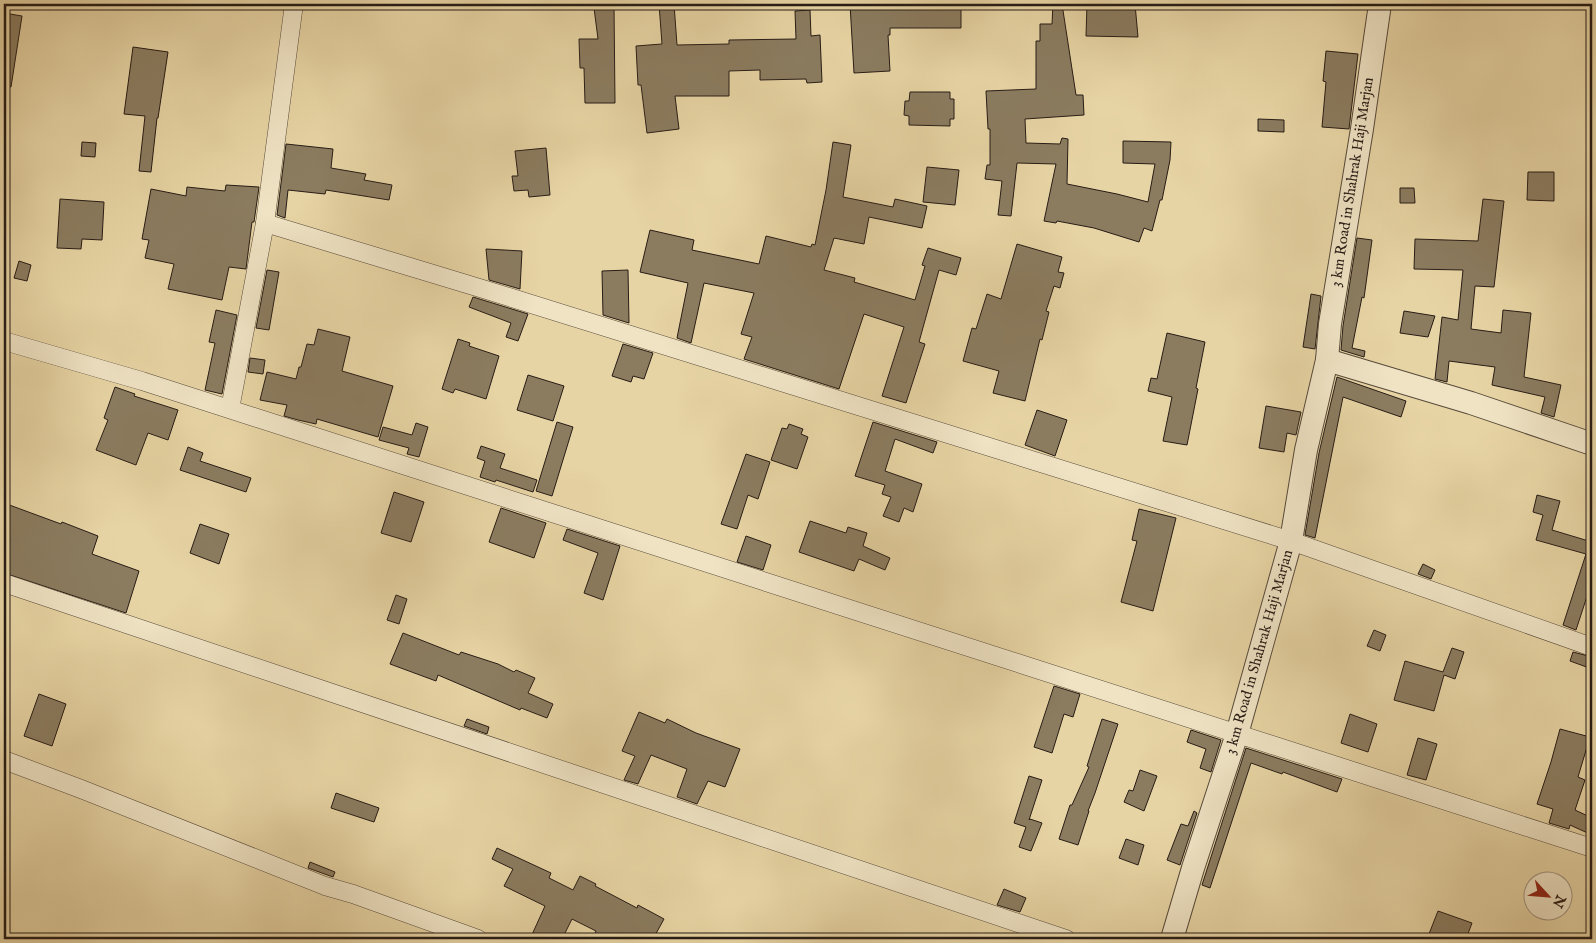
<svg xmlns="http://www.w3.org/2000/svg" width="1596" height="943" font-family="'IM FELL English',serif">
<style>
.building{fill:#8b7c60;stroke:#271c16}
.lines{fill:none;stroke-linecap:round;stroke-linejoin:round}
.minor-casing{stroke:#574a3a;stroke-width:19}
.tertiary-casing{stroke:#574a3a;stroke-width:24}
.minor{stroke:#efe3c4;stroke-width:18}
.tertiary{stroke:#efe3c4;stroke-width:22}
.labels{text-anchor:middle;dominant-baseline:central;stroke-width:4;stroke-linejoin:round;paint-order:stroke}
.street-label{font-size:15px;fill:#271c16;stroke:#efe3c4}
</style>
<rect width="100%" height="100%" fill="#e7d4a4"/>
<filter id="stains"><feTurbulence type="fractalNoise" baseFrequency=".004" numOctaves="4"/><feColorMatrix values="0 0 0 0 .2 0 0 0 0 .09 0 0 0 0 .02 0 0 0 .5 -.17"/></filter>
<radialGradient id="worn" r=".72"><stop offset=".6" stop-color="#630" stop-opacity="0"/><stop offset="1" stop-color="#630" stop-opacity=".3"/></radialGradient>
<g class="building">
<path d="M 659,4 L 674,4 L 677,45 L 729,44 L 729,40 L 796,39 L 795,11 L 810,10 L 811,36 L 820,35 L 822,82 L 807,83 L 806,79 L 760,80 L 760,70 L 729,71 L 729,96 L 675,96 L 679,129 L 647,133 L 641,85 L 638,85 L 636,46 L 662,44 Z"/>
<path d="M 850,4 L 961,4 L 961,28 L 890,28 L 890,35 L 888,35 L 890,71 L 854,73 Z"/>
<path d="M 1053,4 L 1062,4 L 1076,95 L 1083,95 L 1084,115 L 1025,119 L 1026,143 L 1060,144 L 1062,138 L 1068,139 L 1067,184 L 1117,194 L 1148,202 L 1155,164 L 1123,163 L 1123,141 L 1171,142 L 1170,160 L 1162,200 L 1160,200 L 1152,231 L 1144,228 L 1139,242 L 1094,228 L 1057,221 L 1056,223 L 1044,221 L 1056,164 L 1017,163 L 1011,216 L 998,215 L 1002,181 L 985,179 L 987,165 L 990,165 L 990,129 L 988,129 L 986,91 L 1036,89 L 1036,41 L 1040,41 L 1040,24 L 1052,24 Z"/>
<path d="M 1087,4 L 1135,4 L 1138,37 L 1086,36 Z"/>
<path d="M 614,6 L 615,103 L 585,103 L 584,68 L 580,68 L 579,39 L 598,39 L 594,8 Z"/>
<path d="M 4,13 L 22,16 L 11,87 L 4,86 Z"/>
<path d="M 133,47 L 168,52 L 158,118 L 157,118 L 151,172 L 139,171 L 145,116 L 124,114 Z"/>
<path d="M 1326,51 L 1358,54 L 1349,129 L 1322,127 L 1326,82 L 1323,81 Z"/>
<path d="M 910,92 L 950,92 L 950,99 L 954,99 L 954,119 L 950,119 L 950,126 L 909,125 L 909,116 L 904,115 L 905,101 L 909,101 Z"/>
<path d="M 1258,119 L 1284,120 L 1284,132 L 1258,131 Z"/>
<path d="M 82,142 L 96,143 L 95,157 L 81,156 Z"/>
<path d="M 833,142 L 851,145 L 843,197 L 893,207 L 895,199 L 927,206 L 922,228 L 869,217 L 864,244 L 834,238 L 824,270 L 855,278 L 854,282 L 915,300 L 925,266 L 922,265 L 928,248 L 961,258 L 956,275 L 939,270 L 919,342 L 925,344 L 906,403 L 882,396 L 904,327 L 864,314 L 839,389 L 744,359 L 752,337 L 741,334 L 754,293 L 704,283 L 691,343 L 677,338 L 688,283 L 640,272 L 650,230 L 694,240 L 692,250 L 759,264 L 766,236 L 811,247 L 812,244 L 815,245 L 826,190 Z"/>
<path d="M 286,144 L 333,149 L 331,168 L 366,174 L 364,180 L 392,185 L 389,200 L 326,190 L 325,194 L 288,190 L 285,218 L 277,215 Z"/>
<path d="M 546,148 L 550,195 L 529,197 L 528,190 L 514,191 L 512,176 L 518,176 L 515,151 Z"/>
<path d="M 927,167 L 959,170 L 955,205 L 923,202 Z"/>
<path d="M 1528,172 L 1554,172 L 1554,201 L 1527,200 Z"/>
<path d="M 226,185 L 259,187 L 254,222 L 252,222 L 246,269 L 229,267 L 222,300 L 168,289 L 174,264 L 145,258 L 149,240 L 142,239 L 151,189 L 186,196 L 187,187 L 225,191 Z"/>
<path d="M 1400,188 L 1414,188 L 1415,203 L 1400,203 Z"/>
<path d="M 60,199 L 104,202 L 102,240 L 82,239 L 81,249 L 57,248 Z"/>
<path d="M 1483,199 L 1504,201 L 1494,287 L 1475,286 L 1471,329 L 1501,333 L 1503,310 L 1531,313 L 1524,377 L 1561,385 L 1554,417 L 1541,413 L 1545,397 L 1492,385 L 1495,367 L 1449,361 L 1447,382 L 1435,379 L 1442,317 L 1458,320 L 1463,270 L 1414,269 L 1415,239 L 1478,241 Z"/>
<path d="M 1357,238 L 1372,240 L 1364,298 L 1362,297 L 1352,348 L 1365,351 L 1364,357 L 1341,350 L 1343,326 Z"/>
<path d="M 1017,244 L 1062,257 L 1058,272 L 1064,273 L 1060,288 L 1054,286 L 1046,311 L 1049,312 L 1042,340 L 1040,339 L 1025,401 L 993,393 L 999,371 L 963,361 L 972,328 L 976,329 L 987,294 L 1001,299 Z"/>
<path d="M 486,249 L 522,251 L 520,289 L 489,280 Z"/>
<path d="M 19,261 L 31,265 L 27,281 L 14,278 Z"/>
<path d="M 267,270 L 279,272 L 269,330 L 256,328 Z"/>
<path d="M 628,270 L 629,323 L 603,315 L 602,271 Z"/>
<path d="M 1311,294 L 1321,296 L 1315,349 L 1303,347 Z"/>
<path d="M 473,297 L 528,314 L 518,341 L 506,337 L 511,323 L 469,307 Z"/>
<path d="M 216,310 L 237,315 L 222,394 L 205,390 L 215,343 L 209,342 Z"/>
<path d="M 1404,311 L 1435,316 L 1428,337 L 1400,333 Z"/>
<path d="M 318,329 L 350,337 L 342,371 L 393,386 L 378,437 L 317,419 L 316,424 L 298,420 L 284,416 L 287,405 L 260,400 L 267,372 L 296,379 L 299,367 L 301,367 L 307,344 L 314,345 Z"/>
<path d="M 1167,333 L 1205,342 L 1196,388 L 1198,389 L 1187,445 L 1163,441 L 1172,397 L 1148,391 L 1151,378 L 1157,379 Z"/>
<path d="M 458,339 L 470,343 L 469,346 L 499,356 L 486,399 L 455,389 L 453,393 L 442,389 Z"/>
<path d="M 623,344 L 653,353 L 644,379 L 633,376 L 631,382 L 612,376 Z"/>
<path d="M 250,358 L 265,360 L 263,374 L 248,372 Z"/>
<path d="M 528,375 L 564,386 L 553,421 L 517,410 Z"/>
<path d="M 1337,377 L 1406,401 L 1401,417 L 1343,397 L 1315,538 L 1305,535 L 1319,453 Z"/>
<path d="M 115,387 L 135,394 L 134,396 L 178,410 L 168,440 L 148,433 L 136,465 L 96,450 L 108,420 L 104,418 Z"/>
<path d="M 1266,406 L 1301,412 L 1296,435 L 1287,433 L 1284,452 L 1259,448 Z"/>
<path d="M 1037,410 L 1067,420 L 1055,456 L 1025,445 Z"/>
<path d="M 557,422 L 573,427 L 552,496 L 536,491 Z"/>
<path d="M 873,422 L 937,442 L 933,453 L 895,439 L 885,471 L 922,484 L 913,512 L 904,508 L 899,522 L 883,516 L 891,497 L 882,494 L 885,485 L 855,476 Z"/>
<path d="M 416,423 L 428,427 L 419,457 L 407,454 L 409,448 L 379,440 L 383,427 L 412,435 Z"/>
<path d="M 789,424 L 803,429 L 801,434 L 808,437 L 797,469 L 771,460 L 782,428 L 787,429 Z"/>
<path d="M 481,446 L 505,454 L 500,468 L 537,480 L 533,492 L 496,480 L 495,482 L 480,477 L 485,461 L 477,458 Z"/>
<path d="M 188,447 L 203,453 L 200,461 L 251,478 L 246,492 L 180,470 Z"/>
<path d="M 746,454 L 770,462 L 758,499 L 748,495 L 737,529 L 721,524 Z"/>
<path d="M 394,492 L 424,502 L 411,542 L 381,533 Z"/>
<path d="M 1537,495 L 1560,501 L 1552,530 L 1592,542 L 1592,581 L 1576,630 L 1563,625 L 1586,554 L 1536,540 L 1543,515 L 1533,512 Z"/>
<path d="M 4,503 L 61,524 L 62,522 L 98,536 L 92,554 L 139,571 L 126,613 L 4,573 L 4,557 L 10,539 L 4,537 Z"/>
<path d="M 501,508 L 546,523 L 534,558 L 489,542 Z"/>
<path d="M 1139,509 L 1176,518 L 1153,611 L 1121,602 L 1137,541 L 1132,540 Z"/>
<path d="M 810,521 L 846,533 L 848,527 L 867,533 L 863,546 L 890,558 L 885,570 L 859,559 L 854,571 L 799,552 Z"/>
<path d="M 200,524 L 229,534 L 219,564 L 190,553 Z"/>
<path d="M 567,529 L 620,546 L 603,600 L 584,593 L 598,553 L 563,540 Z"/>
<path d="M 746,536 L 771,545 L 763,570 L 737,562 Z"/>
<path d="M 1423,564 L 1435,570 L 1431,579 L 1418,574 Z"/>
<path d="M 396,595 L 407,599 L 399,624 L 387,620 Z"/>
<path d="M 1374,630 L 1386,635 L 1380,651 L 1367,646 Z"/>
<path d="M 403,633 L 459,655 L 461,652 L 498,664 L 514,672 L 516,670 L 535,678 L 528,693 L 553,704 L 547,718 L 521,708 L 520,710 L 438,675 L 436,681 L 390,664 Z"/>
<path d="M 1452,648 L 1464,652 L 1455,679 L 1444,675 L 1434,711 L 1394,700 L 1405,661 L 1443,672 Z"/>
<path d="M 1573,652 L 1592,657 L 1592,669 L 1570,661 Z"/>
<path d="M 1054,686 L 1080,694 L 1073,717 L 1064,714 L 1052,753 L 1034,747 Z"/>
<path d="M 39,694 L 66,704 L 52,746 L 24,736 Z"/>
<path d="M 639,712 L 665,723 L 667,719 L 696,733 L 740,749 L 725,787 L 708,781 L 697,804 L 677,797 L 687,769 L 651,755 L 638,784 L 624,780 L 635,756 L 622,751 Z"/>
<path d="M 1350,714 L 1377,724 L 1368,752 L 1341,743 Z"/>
<path d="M 467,719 L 489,727 L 487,734 L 464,726 Z"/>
<path d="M 1102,719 L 1118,724 L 1095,793 L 1088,811 L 1089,811 L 1078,845 L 1059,839 L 1070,805 L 1072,805 L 1089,767 L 1087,766 Z"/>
<path d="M 1560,729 L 1590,737 L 1578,777 L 1585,780 L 1575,810 L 1592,818 L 1592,835 L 1570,825 L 1569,829 L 1549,823 L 1553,809 L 1537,804 L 1551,762 Z"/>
<path d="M 1191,730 L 1221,740 L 1211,772 L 1200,768 L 1206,749 L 1187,742 Z"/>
<path d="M 1418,738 L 1437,744 L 1426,780 L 1407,775 Z"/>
<path d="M 1246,748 L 1342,779 L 1337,792 L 1283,772 L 1282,774 L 1251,763 L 1210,888 L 1202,885 Z"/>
<path d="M 1140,770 L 1157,776 L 1144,811 L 1124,802 L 1129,790 L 1133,791 Z"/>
<path d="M 1029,776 L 1042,780 L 1029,820 L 1030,819 L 1042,823 L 1031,851 L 1019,847 L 1026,827 L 1014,823 Z"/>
<path d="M 336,793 L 379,808 L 374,822 L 331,808 Z"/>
<path d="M 1194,811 L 1197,813 L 1180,865 L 1167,860 L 1181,824 L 1188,826 Z"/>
<path d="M 1126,839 L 1144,845 L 1138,865 L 1119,858 Z"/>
<path d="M 497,848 L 551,873 L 549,878 L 573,890 L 580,876 L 596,884 L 595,886 L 637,908 L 638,905 L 664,919 L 653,939 L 592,939 L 596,931 L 572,919 L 562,939 L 530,939 L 545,906 L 504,886 L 513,869 L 492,859 Z"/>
<path d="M 310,862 L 335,872 L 333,877 L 308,868 Z"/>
<path d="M 1004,889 L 1026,898 L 1020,912 L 997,905 Z"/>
<path d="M 1438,911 L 1472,923 L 1466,939 L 1427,939 Z"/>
</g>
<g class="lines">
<g class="minor-casing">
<g id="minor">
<path d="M 265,223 L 483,289 L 1291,541 L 1592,647"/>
<path d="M 4,341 L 142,381 L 1592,848"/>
<path d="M 230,409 L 265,223 L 294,4"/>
<path d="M 4,583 L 1066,939"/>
<path d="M 4,760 L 81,789 L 325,886 L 353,894 L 478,939"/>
</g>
</g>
<g class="tertiary-casing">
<g id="tertiary">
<path d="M 1327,360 L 1471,403 L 1592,444"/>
<path d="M 1172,939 L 1193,868 L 1237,734 L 1291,541 L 1306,450 L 1327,360 L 1330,324 L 1362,129 L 1380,4"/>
</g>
</g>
<use href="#minor" class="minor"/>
<use href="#tertiary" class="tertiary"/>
</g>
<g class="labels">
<g class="street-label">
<text transform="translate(1352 182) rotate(-81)">3 km Road in Shahrak Haji Marjan</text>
<text transform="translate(1259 652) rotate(-74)">3 km Road in Shahrak Haji Marjan</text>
</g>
</g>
<rect width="1596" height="943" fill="none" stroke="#e7d4a4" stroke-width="20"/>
<rect x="5" y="5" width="1586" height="933" fill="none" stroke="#271c16" stroke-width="2.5"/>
<rect x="10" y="10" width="1576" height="923" fill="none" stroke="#271c16"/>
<g transform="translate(1548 896) rotate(116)"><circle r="24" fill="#efe3c4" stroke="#9f937e"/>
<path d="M0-4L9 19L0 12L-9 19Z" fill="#8f2418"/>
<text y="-8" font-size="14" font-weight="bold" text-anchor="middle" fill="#271c16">N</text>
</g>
<rect width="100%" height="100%" filter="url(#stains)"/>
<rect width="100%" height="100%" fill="url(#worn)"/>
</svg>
